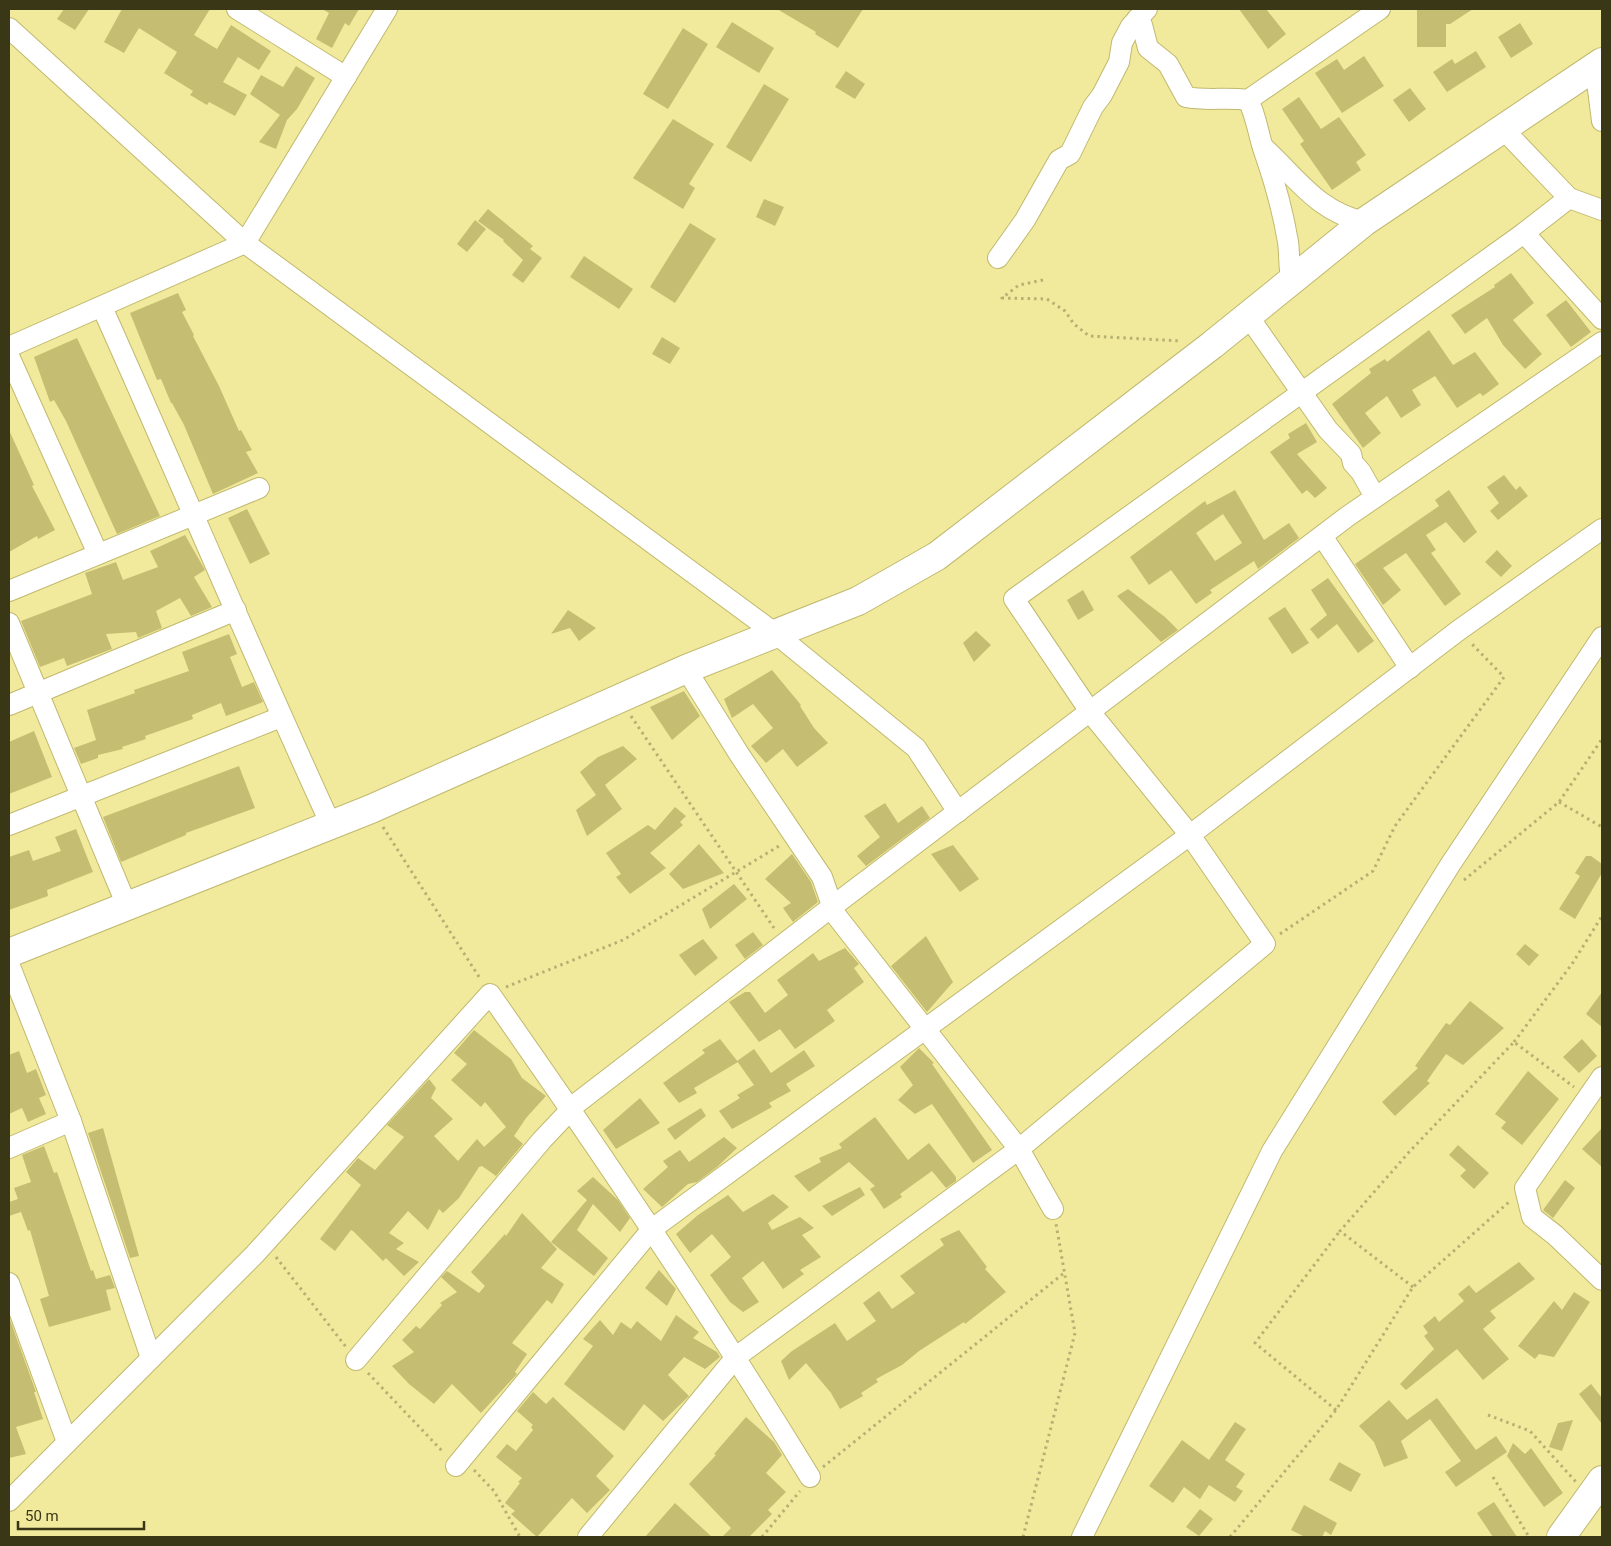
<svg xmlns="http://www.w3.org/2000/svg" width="1611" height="1546" font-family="Roboto,sans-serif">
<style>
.building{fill:#c5be72;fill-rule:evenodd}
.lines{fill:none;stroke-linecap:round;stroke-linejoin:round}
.street-casing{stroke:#c0b96e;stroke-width:22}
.secondary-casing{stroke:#c0b96e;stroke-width:30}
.path{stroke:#b6b172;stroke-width:3;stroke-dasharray:2.5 4;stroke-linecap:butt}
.street{stroke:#fff;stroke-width:20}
.secondary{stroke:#fff;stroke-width:28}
</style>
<rect width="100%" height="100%" fill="#f1ea9d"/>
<g class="building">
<path d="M 64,9 L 89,9 L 75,30 L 57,19 Z"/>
<path d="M 122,9 L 210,9 L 194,35 L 217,49 L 231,25 L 271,51 L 259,70 L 238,57 L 223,82 L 247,95 L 235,116 L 209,102 L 207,105 L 190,95 L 193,91 L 164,73 L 177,52 L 139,28 L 124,53 L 104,42 Z"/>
<path d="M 322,9 L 359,9 L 349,26 L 345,23 L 332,48 L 316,39 L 329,13 Z"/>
<path d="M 777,9 L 863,9 L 838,48 L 815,34 L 816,32 Z"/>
<path d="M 1239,9 L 1266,9 L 1286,34 L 1268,49 Z"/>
<path d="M 1417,9 L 1473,9 L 1450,24 L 1446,24 L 1446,47 L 1417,47 Z"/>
<path d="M 732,22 L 774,48 L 759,73 L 716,47 Z"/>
<path d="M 1520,23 L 1533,44 L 1511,58 L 1498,37 Z"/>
<path d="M 683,28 L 708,44 L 668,109 L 643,94 Z"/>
<path d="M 1476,51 L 1486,67 L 1447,92 L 1433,72 L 1452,59 L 1455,64 Z"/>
<path d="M 1364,56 L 1384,86 L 1342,113 L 1315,73 L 1337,59 L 1344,70 Z"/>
<path d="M 296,66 L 315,78 L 297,109 L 287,120 L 276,149 L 259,142 L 280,115 L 250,94 L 261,75 L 283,87 Z"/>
<path d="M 846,71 L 865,84 L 855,99 L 835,87 Z"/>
<path d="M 764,84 L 789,99 L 751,162 L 726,147 Z"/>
<path d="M 1410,88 L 1426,109 L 1409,122 L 1393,100 Z"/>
<path d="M 1299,97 L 1321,129 L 1339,117 L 1366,155 L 1356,162 L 1361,170 L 1332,190 L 1300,144 L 1304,141 L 1282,109 Z"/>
<path d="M 673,119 L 714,144 L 689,184 L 695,188 L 683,209 L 633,178 Z"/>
<path d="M 764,199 L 784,207 L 775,226 L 756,217 Z"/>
<path d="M 488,209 L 533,246 L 530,249 L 542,258 L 523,283 L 512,275 L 523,260 L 503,241 L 504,240 L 478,221 Z"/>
<path d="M 475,220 L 486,229 L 467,252 L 457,244 Z"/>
<path d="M 690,223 L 716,239 L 675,303 L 650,287 Z"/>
<path d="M 584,256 L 633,289 L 619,309 L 570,277 Z"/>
<path d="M 1511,273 L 1534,303 L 1513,320 L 1542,354 L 1525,369 L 1503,345 L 1487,318 L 1465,334 L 1451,315 L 1495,287 L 1494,285 Z"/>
<path d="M 178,293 L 186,310 L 182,312 L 194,335 L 193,336 L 219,386 L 239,431 L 241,430 L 252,450 L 246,452 L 258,473 L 213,494 L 184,425 L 172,403 L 171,403 L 161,379 L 157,380 L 130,313 Z"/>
<path d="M 1566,300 L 1591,332 L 1571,347 L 1546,315 Z"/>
<path d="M 1429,330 L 1453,365 L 1475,352 L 1499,384 L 1483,396 L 1480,393 L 1457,408 L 1435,376 L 1412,390 L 1421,405 L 1401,418 L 1387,396 L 1365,413 L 1381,433 L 1363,448 L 1332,404 L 1371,373 L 1369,369 L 1385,359 L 1387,362 Z"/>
<path d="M 662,337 L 680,348 L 670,364 L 652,354 Z"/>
<path d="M 77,338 L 160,516 L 117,534 L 66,421 L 54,400 L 50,402 L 34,357 Z"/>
<path d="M 1306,423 L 1317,442 L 1297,454 L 1327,488 L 1315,498 L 1307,490 L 1302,494 L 1270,452 L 1290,438 L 1288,434 Z"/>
<path d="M 9,430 L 34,485 L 32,486 L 55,530 L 38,539 L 37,536 L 9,552 Z"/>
<path d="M 1504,475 L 1516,490 L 1520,486 L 1528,496 L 1498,520 L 1490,511 L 1499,503 L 1487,487 Z"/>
<path d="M 1235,490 L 1264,540 L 1289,523 L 1299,538 L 1258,569 L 1254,561 L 1210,590 L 1212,593 L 1196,604 L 1171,570 L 1149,585 L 1130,557 L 1205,501 L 1207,505 ZM 1223,514 L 1242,543 L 1215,561 L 1196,533 Z"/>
<path d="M 1449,490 L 1477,532 L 1464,543 L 1446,522 L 1426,535 L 1436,550 L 1431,553 L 1461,594 L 1445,606 L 1406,553 L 1383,568 L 1401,590 L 1383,605 L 1355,564 L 1439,506 L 1435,500 Z"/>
<path d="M 247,509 L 270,554 L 250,564 L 228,518 Z"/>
<path d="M 185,535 L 205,570 L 194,577 L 212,607 L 191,616 L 180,598 L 156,611 L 162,628 L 138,638 L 136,632 L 106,634 L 112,649 L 67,666 L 64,658 L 40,667 L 21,621 L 92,594 L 85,573 L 116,562 L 123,580 L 158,567 L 150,551 Z"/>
<path d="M 1497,550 L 1512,566 L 1501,577 L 1485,562 Z"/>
<path d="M 1328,578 L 1374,641 L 1358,653 L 1337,624 L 1318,639 L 1310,629 L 1327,615 L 1311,590 Z"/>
<path d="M 1128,589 L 1165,617 L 1178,630 L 1161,642 L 1117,596 Z"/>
<path d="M 1083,590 L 1094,610 L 1078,620 L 1067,600 Z"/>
<path d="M 1285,607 L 1309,643 L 1292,654 L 1268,618 Z"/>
<path d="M 568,610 L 596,628 L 579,641 L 570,628 L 551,634 Z"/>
<path d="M 976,631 L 991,645 L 974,662 L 963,643 Z"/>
<path d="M 229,634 L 237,654 L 230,657 L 242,687 L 254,682 L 263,702 L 226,716 L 221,703 L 192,715 L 193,719 L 145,736 L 146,739 L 122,747 L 123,749 L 98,755 L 98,758 L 81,764 L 74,748 L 96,740 L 87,710 L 135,693 L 134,690 L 189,671 L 182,652 Z"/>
<path d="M 772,670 L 801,705 L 800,706 L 814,728 L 828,743 L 797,767 L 783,749 L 766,763 L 751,746 L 773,728 L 753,704 L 732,718 L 724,699 Z"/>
<path d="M 684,691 L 700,716 L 672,740 L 650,707 Z"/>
<path d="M 34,731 L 52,777 L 9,794 L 9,742 Z"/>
<path d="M 623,746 L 637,759 L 605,785 L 622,809 L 587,836 L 576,810 L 596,795 L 580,772 L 598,757 Z"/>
<path d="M 239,766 L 255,808 L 186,833 L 186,835 L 121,862 L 103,817 Z"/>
<path d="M 885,803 L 898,823 L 922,806 L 930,818 L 866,866 L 857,856 L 880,837 L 864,816 Z"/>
<path d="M 675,807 L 686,816 L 680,822 L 683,825 L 650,853 L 666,868 L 630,894 L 616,877 L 621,874 L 606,853 L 648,825 L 655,830 Z"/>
<path d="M 76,829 L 93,872 L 47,890 L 48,896 L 9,910 L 9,857 L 29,850 L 33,861 L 61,851 L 55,837 Z"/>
<path d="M 699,844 L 724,873 L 683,889 L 669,874 Z"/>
<path d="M 953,845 L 979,879 L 960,892 L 931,854 Z"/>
<path d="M 792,854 L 811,882 L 818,902 L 793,922 L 783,908 L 791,903 L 765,879 Z"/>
<path d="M 1586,856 L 1591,856 L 1602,864 L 1602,873 L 1575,919 L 1559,909 L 1580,876 L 1575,873 Z"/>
<path d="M 734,884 L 747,899 L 710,929 L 702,909 Z"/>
<path d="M 753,932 L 763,945 L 745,959 L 735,945 Z"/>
<path d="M 926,936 L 953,982 L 927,1012 L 891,966 Z"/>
<path d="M 703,939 L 718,958 L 695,976 L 679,955 Z"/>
<path d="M 1525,944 L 1539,955 L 1529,966 L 1516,954 Z"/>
<path d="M 845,948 L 859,964 L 854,968 L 864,982 L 827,1010 L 835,1021 L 795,1049 L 780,1029 L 759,1042 L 729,1002 L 745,992 L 750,992 L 765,1013 L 788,995 L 777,980 L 813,953 L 819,961 Z"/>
<path d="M 1602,992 L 1602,1027 L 1586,1014 Z"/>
<path d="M 1470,1001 L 1504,1028 L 1463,1065 L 1446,1054 L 1427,1081 L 1430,1083 L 1395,1116 L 1382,1102 L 1418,1068 L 1415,1066 L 1446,1023 L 1450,1025 Z"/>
<path d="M 474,1030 L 511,1059 L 522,1078 L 546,1096 L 526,1118 L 514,1136 L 523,1144 L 496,1176 L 482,1166 L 479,1167 L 459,1198 L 443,1213 L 439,1209 L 428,1230 L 408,1211 L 389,1233 L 404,1243 L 396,1249 L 419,1262 L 404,1276 L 386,1258 L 383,1261 L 353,1231 L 351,1230 L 335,1251 L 320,1239 L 361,1185 L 346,1172 L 358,1158 L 375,1170 L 404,1137 L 387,1125 L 429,1079 L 436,1088 L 431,1098 L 453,1119 L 434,1136 L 458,1161 L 477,1139 L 484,1147 L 506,1127 L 485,1102 L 481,1107 L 451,1080 L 467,1064 L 454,1053 Z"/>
<path d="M 720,1039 L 738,1062 L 694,1088 L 697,1093 L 679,1103 L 663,1083 L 705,1053 L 702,1050 Z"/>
<path d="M 1582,1039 L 1597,1056 L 1579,1073 L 1563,1057 Z"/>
<path d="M 919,1048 L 934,1063 L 932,1064 L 992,1150 L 973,1163 L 932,1104 L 915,1114 L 898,1100 L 913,1085 L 900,1067 Z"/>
<path d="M 754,1049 L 771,1073 L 804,1050 L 815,1066 L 786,1084 L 791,1091 L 769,1103 L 772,1107 L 732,1129 L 719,1111 L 740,1098 L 737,1095 L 754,1085 L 737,1061 Z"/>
<path d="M 19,1051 L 27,1073 L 36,1069 L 46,1095 L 39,1098 L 46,1114 L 28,1122 L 22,1108 L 9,1114 L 9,1055 Z"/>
<path d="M 1528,1071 L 1559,1099 L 1522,1145 L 1501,1128 L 1506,1122 L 1495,1114 Z"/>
<path d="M 640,1098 L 660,1123 L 616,1149 L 603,1130 Z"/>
<path d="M 701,1108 L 706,1116 L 675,1140 L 667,1129 Z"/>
<path d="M 875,1117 L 908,1160 L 929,1143 L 956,1177 L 956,1181 L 946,1188 L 932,1171 L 900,1194 L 902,1197 L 884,1209 L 870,1189 L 875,1186 L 849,1162 L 809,1192 L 794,1176 L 821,1162 L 819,1158 L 842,1148 L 839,1144 Z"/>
<path d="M 103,1128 L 139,1256 L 130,1258 L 88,1133 Z"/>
<path d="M 1602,1128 L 1602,1167 L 1582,1149 Z"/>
<path d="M 724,1137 L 737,1148 L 717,1167 L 697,1182 L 688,1184 L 662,1207 L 643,1189 L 668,1167 L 663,1161 L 680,1150 L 689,1162 Z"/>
<path d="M 1458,1145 L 1489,1173 L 1474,1189 L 1460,1176 L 1466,1170 L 1449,1155 Z"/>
<path d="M 44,1146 L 54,1173 L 57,1172 L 91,1271 L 93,1270 L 96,1279 L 110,1275 L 115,1288 L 106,1290 L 111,1310 L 49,1327 L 40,1299 L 49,1296 L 30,1230 L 28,1231 L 21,1212 L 9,1216 L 9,1202 L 18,1199 L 14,1188 L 31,1182 L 22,1155 Z"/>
<path d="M 593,1177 L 618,1200 L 630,1218 L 620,1232 L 593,1204 L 577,1230 L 608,1258 L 594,1276 L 551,1242 L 587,1200 L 577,1191 Z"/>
<path d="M 1565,1180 L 1575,1188 L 1553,1218 L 1543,1210 Z"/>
<path d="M 860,1187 L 865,1195 L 832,1216 L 822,1206 Z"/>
<path d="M 773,1194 L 789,1207 L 768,1223 L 772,1230 L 800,1217 L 814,1228 L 802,1235 L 821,1257 L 800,1270 L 804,1274 L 783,1289 L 763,1261 L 742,1278 L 759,1302 L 743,1312 L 730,1302 L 710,1275 L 731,1257 L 712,1234 L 690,1253 L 676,1234 L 698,1215 L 728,1195 L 743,1212 Z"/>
<path d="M 522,1213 L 557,1249 L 541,1268 L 564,1284 L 552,1304 L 547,1300 L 512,1343 L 527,1354 L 515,1372 L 517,1374 L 481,1413 L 452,1384 L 434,1404 L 409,1384 L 392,1366 L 414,1352 L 402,1340 L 416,1326 L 420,1329 L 442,1305 L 440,1303 L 457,1292 L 441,1277 L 447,1271 L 479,1293 L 485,1286 L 471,1272 L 505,1234 L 506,1236 Z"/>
<path d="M 959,1230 L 987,1267 L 985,1269 L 1006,1292 L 965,1324 L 964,1322 L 919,1351 L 902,1365 L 876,1379 L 878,1382 L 861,1393 L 863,1396 L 840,1409 L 831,1393 L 806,1363 L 789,1380 L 781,1361 L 792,1351 L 835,1323 L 847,1341 L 876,1321 L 863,1303 L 879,1291 L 892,1309 L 915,1293 L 900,1276 L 944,1245 L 940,1239 Z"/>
<path d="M 1519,1262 L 1535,1279 L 1490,1311 L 1496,1318 L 1483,1329 L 1509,1359 L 1483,1380 L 1457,1349 L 1406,1390 L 1400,1384 L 1434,1349 L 1424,1336 L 1428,1333 L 1423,1326 L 1435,1316 L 1439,1322 L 1464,1301 L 1458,1294 L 1469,1285 L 1476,1293 Z"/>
<path d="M 659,1270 L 676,1289 L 667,1306 L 645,1288 Z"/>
<path d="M 1574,1292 L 1590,1302 L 1554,1357 L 1539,1354 L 1535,1359 L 1518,1346 L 1554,1301 L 1562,1310 Z"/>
<path d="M 676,1315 L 699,1332 L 693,1338 L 717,1352 L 720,1357 L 705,1369 L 684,1357 L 668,1375 L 689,1396 L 663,1421 L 644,1404 L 624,1431 L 564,1384 L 593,1346 L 583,1339 L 600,1320 L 613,1335 L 621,1322 L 631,1329 L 637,1321 L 661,1341 Z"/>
<path d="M 9,1317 L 36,1392 L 34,1392 L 43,1419 L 16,1427 L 26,1454 L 9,1458 Z"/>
<path d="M 1591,1384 L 1602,1398 L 1602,1424 L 1579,1394 Z"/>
<path d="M 533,1392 L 546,1404 L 553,1397 L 614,1456 L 596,1476 L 610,1490 L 587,1513 L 572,1498 L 537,1537 L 511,1514 L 515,1511 L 505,1503 L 520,1483 L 518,1482 L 522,1478 L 496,1457 L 507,1444 L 516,1451 L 533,1430 L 531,1427 L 533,1425 L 517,1411 Z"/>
<path d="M 1437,1398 L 1476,1450 L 1496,1436 L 1507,1452 L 1456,1487 L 1445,1472 L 1461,1461 L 1430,1419 L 1401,1441 L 1408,1458 L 1384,1467 L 1374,1442 L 1359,1426 L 1389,1400 L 1407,1420 Z"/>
<path d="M 746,1417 L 774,1442 L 782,1455 L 766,1473 L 786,1492 L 768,1510 L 772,1514 L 749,1537 L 722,1537 L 731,1528 L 689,1484 L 716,1455 L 714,1454 Z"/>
<path d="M 1573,1420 L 1562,1451 L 1549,1447 L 1558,1423 Z"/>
<path d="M 1235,1422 L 1246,1429 L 1225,1460 L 1245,1474 L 1236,1487 L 1243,1491 L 1235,1502 L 1209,1485 L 1200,1499 L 1184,1487 L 1173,1503 L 1149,1486 L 1182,1440 L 1209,1460 Z"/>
<path d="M 1513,1443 L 1525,1454 L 1531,1448 L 1563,1493 L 1544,1507 L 1507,1456 Z"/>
<path d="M 1339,1462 L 1361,1474 L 1351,1492 L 1329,1480 Z"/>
<path d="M 1494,1502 L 1517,1537 L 1493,1537 L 1477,1513 Z"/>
<path d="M 675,1503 L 712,1537 L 645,1537 Z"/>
<path d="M 1304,1505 L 1337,1523 L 1331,1535 L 1325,1531 L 1322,1537 L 1305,1537 L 1291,1530 Z"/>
<path d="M 1200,1509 L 1213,1519 L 1199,1536 L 1186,1527 Z"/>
</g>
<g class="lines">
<g class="street-casing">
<g id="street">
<path d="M 237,9 L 346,77"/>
<path d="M 1137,19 L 1142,25 L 1148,48 L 1168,64 L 1186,97 C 1206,101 1227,97 1248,100 L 1380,9"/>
<path d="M 9,28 L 245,243 L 776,634 L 916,748 L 958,812"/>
<path d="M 1595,66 L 1602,121"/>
<path d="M 1248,100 C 1257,117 1258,135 1265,154 C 1275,183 1283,212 1288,242 C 1290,256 1288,267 1292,280"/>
<path d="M 1503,129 L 1569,198 L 1602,210"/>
<path d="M 1264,148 C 1298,179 1317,211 1364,222"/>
<path d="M 1524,233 L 1569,198"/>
<path d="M 998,258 L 1025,220 L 1059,160 L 1070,154 L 1093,107 L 1102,95 L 1119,62 L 1122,43 L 1131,26 L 1147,9"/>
<path d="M 102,307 C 179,479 252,653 331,825"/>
<path d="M 1248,316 L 1328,430 L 1351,454 L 1353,463 L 1361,472 L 1375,497"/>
<path d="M 9,347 L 245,243 L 387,9"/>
<path d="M 9,356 L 98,554"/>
<path d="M 1322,536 L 1410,668"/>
<path d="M 9,591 L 259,488"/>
<path d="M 9,623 L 127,906"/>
<path d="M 686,669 L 739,754 L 822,877 L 835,914 L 1019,1149 L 1053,1209"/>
<path d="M 9,705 L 236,610"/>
<path d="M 9,825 L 281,717"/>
<path d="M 9,964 L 71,1121 L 151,1358"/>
<path d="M 1602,1077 L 1525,1188 L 1532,1217 L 1555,1235 L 1602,1280"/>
<path d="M 9,1148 L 71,1121"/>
<path d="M 9,1283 L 67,1442"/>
<path d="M 356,1360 L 542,1140 L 577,1103 L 833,906 L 1348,516 L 1602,342"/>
<path d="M 456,1466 L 652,1229 L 1190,835 L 1459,630 L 1602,529"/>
<path d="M 9,1501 L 255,1254 L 490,994 C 601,1152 709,1312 810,1477"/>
<path d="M 588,1537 L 736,1357 L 1019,1149 L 1265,944 L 1190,835 L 1091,713 L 1014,599 L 1524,233 L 1602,319"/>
<path d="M 1082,1537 L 1272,1151 L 1450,865 L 1602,637"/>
</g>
</g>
<g class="secondary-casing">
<g id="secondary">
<path d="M 9,953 L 371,809 L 686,669 L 858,601 L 937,556 L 1212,345 L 1364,222 L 1602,62"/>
<path d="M 1561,1537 L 1602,1480"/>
</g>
</g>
<g class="path">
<path d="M 1043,280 L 1019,285 L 1002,298 L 1047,299 L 1065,311 L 1074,324 L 1089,336 L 1181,341"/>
<path d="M 631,716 L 774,928"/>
<path d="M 1559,802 L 1602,827"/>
<path d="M 383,827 L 481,980"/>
<path d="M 1464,880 L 1559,802 L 1602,739"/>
<path d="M 1280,934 L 1373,871 L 1395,826 L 1504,677 L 1471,643"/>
<path d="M 506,987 L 623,940 L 779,846"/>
<path d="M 1514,1042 L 1572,964 L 1602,916"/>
<path d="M 276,1257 L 346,1347"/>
<path d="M 1413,1287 L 1340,1231 L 1410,1151 L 1514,1042 L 1574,1087"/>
<path d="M 368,1373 L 444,1453"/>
<path d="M 1336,1410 L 1255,1343 L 1340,1231"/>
<path d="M 1488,1415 L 1530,1431 L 1576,1482"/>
<path d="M 823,1467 L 1064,1273"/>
<path d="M 474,1470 L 494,1491 L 520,1537"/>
<path d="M 1493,1477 L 1529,1537"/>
<path d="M 762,1537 L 800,1491"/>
<path d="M 1023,1537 L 1075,1333 L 1056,1224"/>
<path d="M 1230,1537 L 1336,1410 L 1413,1287 L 1509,1202"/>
</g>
<use href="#street" class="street"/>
<use href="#secondary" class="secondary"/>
</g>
<rect width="1611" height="1546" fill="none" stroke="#3a3717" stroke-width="20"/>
<path d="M18 1521v8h126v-8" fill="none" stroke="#3a3717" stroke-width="2.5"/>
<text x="25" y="1521" font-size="15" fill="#3a3717" stroke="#f1ea9d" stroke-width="4" paint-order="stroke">50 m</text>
</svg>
